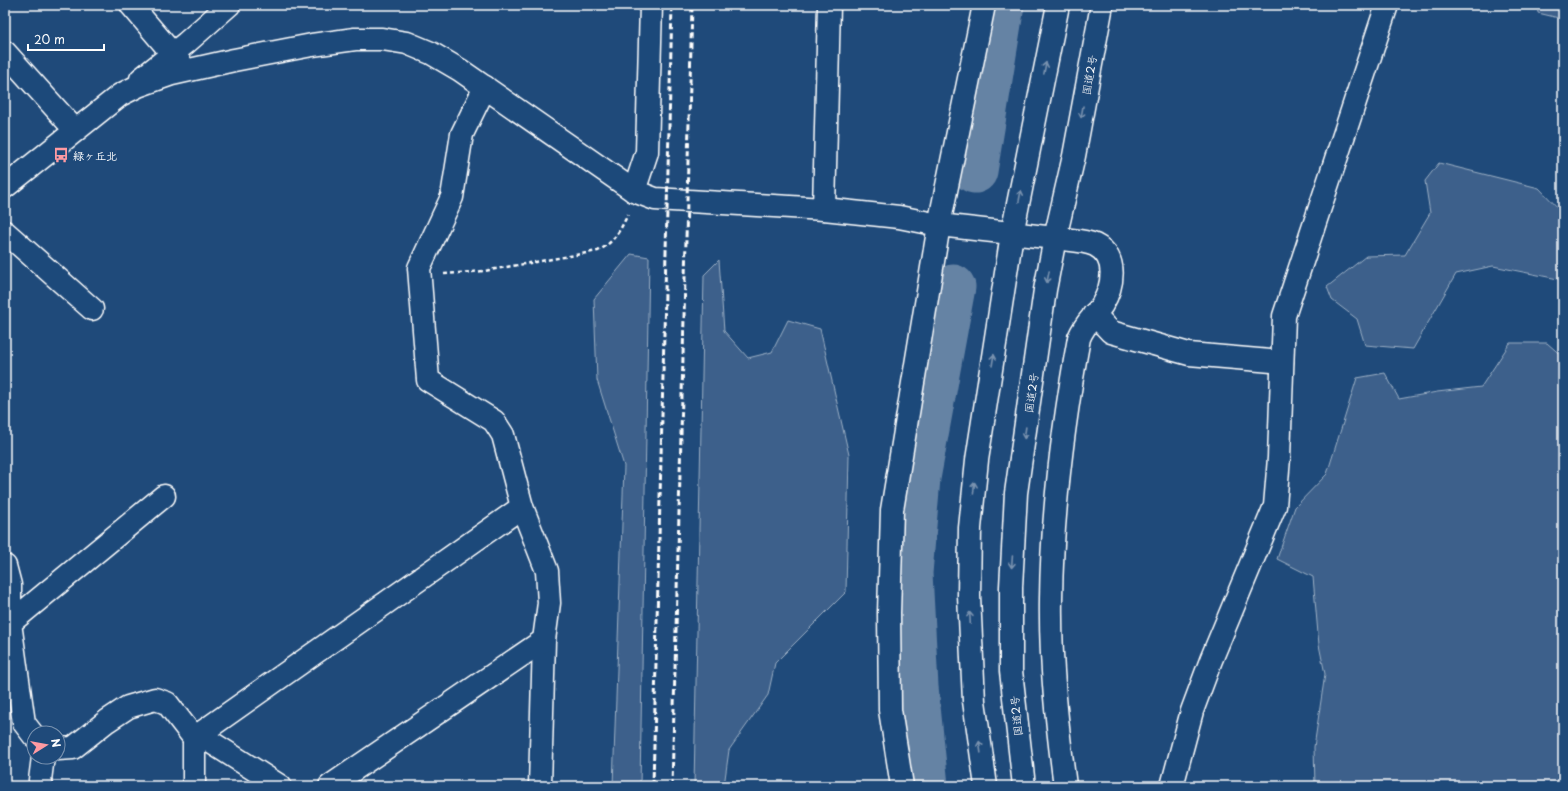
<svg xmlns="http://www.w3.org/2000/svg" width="1568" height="791" font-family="'Playpen Sans','Klee One',sans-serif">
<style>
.green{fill:#3c618b;stroke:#9eb0c5}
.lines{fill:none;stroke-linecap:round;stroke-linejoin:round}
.river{stroke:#6583a4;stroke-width:45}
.minor-casing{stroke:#fff;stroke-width:25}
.tertiary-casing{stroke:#fff;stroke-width:25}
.trunk-casing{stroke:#fff;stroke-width:25}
.path{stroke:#fff;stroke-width:2.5;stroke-dasharray:4 3;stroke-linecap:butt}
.minor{stroke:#1f4a7a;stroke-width:22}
.tertiary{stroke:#1f4a7a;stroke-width:22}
.trunk{stroke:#1f4a7a;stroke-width:22}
.rail{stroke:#fff;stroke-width:3;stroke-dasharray:6 3;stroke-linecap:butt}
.oneway{stroke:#7992af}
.labels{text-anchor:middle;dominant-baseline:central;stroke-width:4;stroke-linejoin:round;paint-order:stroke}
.street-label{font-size:11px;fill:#fff;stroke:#1f4a7a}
.poi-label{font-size:11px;font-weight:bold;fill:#fff;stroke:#1f4a7a;text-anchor:start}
</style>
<rect width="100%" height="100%" fill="#1f4a7a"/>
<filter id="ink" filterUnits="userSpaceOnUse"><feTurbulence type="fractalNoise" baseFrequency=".025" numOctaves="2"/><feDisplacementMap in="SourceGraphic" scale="8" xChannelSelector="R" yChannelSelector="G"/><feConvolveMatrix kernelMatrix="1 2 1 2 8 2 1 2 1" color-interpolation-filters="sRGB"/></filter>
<g filter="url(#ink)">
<g class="green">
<path d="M 1537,5 L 1563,5 L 1563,19 L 1538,13 Z"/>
<path d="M 1439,163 L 1539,188 L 1563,213 L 1563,280 L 1493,266 L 1456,274 L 1413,349 L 1365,345 L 1357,319 L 1332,300 L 1327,287 L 1366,256 L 1405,255 L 1430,213 L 1425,181 Z"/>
<path d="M 631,254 L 649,257 L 640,786 L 613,786 L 624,466 L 597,380 L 594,299 Z"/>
<path d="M 719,260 L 724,331 L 748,358 L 772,352 L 788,320 L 820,329 L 849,455 L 846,592 L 775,663 L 768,695 L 729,750 L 724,786 L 694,786 L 704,275 Z"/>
<path d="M 1510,343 L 1547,343 L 1563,357 L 1563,786 L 1315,786 L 1314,747 L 1325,674 L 1319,645 L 1313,577 L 1277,559 L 1295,507 L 1327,474 L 1357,378 L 1385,373 L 1399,399 L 1437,392 L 1481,387 Z"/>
</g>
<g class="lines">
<g class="river">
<path d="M 975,171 L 1002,5"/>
<path d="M 926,786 L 916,687 L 910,573 L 918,478 L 953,287"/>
</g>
<g class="minor-casing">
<g id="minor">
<path d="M 131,5 L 182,65"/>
<path d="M 5,52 L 75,130"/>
<path d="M 141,79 L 186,43 L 229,5"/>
<path d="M 485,87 L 462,134 L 452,197 L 419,268 L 428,380 L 494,421 L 503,435 L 522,507 L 547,571 L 549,603 L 544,640 L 540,786"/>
<path d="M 5,187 L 120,95 L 138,86 L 172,74 L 234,60 L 312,45 L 355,39 L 382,39 L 407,43 L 431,53 L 460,70 L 634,191 L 655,199 L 824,209 L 829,5"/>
<path d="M 634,191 L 647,152 L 651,5"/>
<path d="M 5,232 L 92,309"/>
<path d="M 1055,238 C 1067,240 1084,240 1095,245 C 1119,257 1113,287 1102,305 C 1094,317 1085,323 1079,338 C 1063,425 1052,510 1051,599 C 1050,662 1057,724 1065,786"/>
<path d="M 1094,314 L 1111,332 L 1189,354 L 1282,362"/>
<path d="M 5,566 L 10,585 L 10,623 L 24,723 L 34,736"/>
<path d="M 10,623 L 164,496"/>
<path d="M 58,749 L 73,748 L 107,721 L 128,707 L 155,699 L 167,703 L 194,738 L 209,741 L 280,786"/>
<path d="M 42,786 L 40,780 L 43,757"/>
<path d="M 194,786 L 194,738 L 522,507"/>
<path d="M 330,786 L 544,640"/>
<path d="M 902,786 L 890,710 L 889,613 L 892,510 L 939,225 L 984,5"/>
<path d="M 1172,786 L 1192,711 L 1211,660 L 1275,506 L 1279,458 L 1284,316 L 1387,5"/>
</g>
</g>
<g class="tertiary-casing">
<path id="tertiary" d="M 824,209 L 899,217 L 939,225 L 1055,238"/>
</g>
<g class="trunk-casing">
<g id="trunk">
<path d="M 986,786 L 974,701 L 969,596 L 970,528 L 977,460 L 1012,234 L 1058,5"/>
<path d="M 1024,786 L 1011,671 L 1011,587 L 1016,493 L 1045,290 L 1055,238 L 1074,156 L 1102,5"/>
</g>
</g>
<path class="path" d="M 444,274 L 484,271 L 598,251 C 614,242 620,231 628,214"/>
<use href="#minor" class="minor"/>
<use href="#tertiary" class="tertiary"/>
<use href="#trunk" class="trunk"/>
<g class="rail">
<path d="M 653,786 L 672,5"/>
<path d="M 672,786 L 692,5"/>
</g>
</g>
<defs><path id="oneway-shaft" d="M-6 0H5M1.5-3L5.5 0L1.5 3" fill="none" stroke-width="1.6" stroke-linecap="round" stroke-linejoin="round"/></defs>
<g class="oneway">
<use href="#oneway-shaft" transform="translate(1045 68) rotate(-79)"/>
<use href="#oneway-shaft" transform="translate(1082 112) rotate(100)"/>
<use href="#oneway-shaft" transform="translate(1020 196) rotate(-79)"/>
<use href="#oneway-shaft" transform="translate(1048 277) rotate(101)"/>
<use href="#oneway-shaft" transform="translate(993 360) rotate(-81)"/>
<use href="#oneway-shaft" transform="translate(1025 433) rotate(98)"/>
<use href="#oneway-shaft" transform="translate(974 488) rotate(-84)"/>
<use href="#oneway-shaft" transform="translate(1012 562) rotate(94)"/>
<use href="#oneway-shaft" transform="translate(970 618) rotate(-93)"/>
<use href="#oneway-shaft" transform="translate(980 747) rotate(-98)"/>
</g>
</g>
<defs>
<g id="bus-bare" transform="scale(1.2)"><path d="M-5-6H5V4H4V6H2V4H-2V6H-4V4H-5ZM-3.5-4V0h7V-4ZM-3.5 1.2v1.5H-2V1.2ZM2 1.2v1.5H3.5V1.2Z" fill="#ff9aa2" stroke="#1f4a7a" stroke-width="2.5" paint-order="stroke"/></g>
</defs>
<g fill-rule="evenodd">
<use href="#bus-bare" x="61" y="155"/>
</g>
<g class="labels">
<g class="street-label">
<text transform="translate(1089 75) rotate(-80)">国道2号</text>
<text transform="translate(1031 393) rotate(-82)">国道2号</text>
<text transform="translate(1016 716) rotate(-96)">国道2号</text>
</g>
<g class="poi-label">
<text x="73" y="155">緑ヶ丘北</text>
</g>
</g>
<rect width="1568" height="791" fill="none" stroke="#1f4a7a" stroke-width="20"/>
<rect x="10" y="10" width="1548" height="771" fill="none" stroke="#fff" stroke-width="1.5" filter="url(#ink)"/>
<g transform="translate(46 745) rotate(79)"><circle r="19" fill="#1f4a7a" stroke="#7992af"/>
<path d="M0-3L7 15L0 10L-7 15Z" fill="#ff9aa2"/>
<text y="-6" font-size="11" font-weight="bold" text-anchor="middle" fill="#ffffff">N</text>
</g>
<path d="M28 44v6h76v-6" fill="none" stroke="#ffffff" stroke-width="2"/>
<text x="34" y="44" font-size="12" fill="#ffffff" stroke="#1f4a7a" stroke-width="3" paint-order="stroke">20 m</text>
</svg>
